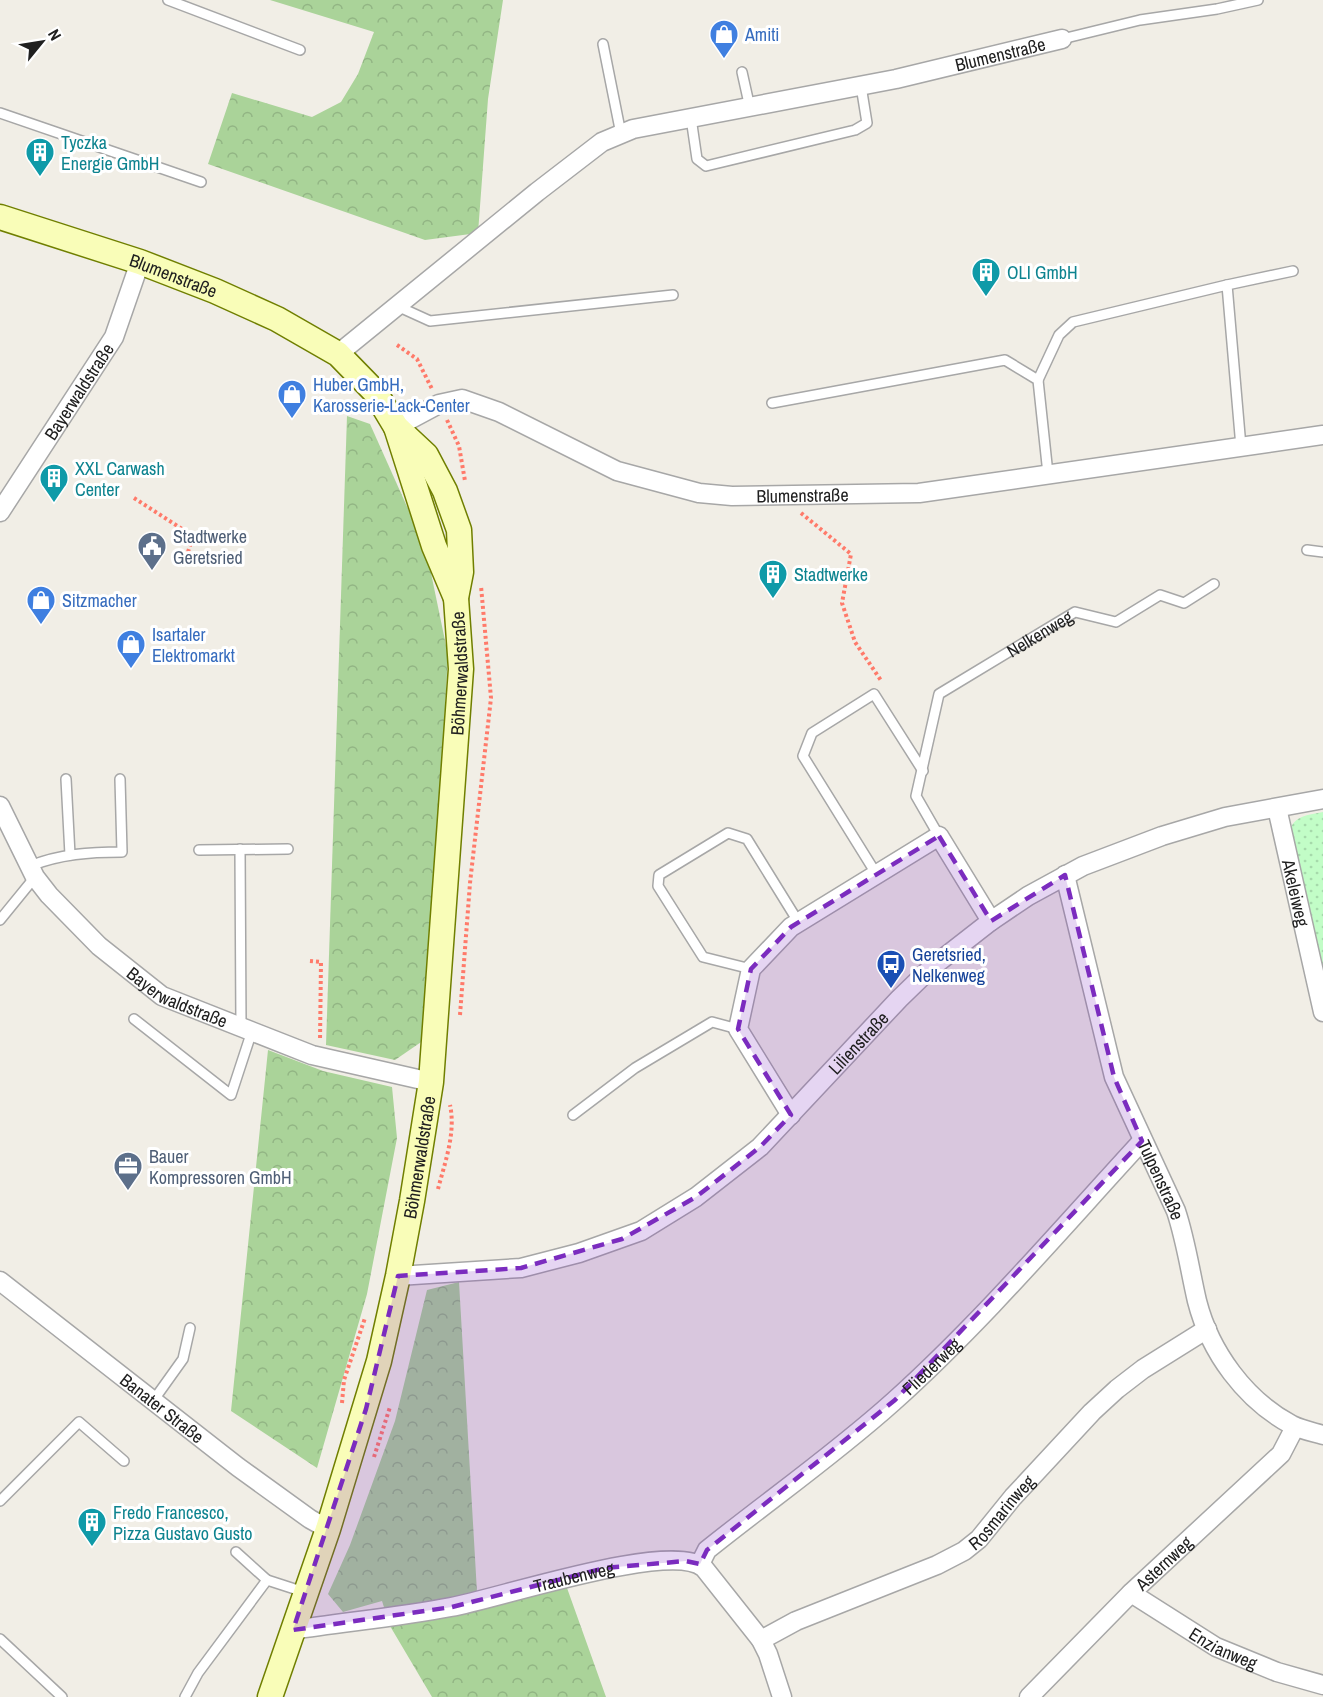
<svg xmlns="http://www.w3.org/2000/svg" width="1323" height="1697" font-family="'Archivo Narrow',sans-serif">
<style>
.forest{fill:url(#forest-crowns)}
.park{fill:url(#park-dots)}
.lines{fill:none;stroke-linecap:round;stroke-linejoin:round}
.lane-casing{stroke:#a7a7a7;stroke-width:12}
.street-casing{stroke:#a7a7a7;stroke-width:21}
.secondary-casing{stroke:#707f00;stroke-width:27}
.path{stroke:#ff7a6a;stroke-width:4;stroke-dasharray:3 3;stroke-linecap:butt}
.lane{stroke:#fff;stroke-width:9}
.street{stroke:#fff;stroke-width:18}
.secondary{stroke:#f9fdb8;stroke-width:24}
.marked{fill:#7b2cbf;fill-opacity:0.2;stroke:#7b2cbf;stroke-width:4.5;stroke-dasharray:12 8;stroke-linejoin:round}
.labels{text-anchor:middle;dominant-baseline:central;stroke-width:6;stroke-linejoin:round;paint-order:stroke}
.shop-label{font-size:18px;fill:#366cbe;stroke:#fff;text-anchor:start}
.street-label{font-size:18px;fill:#202020;stroke:#fff}
.culture-label{font-size:18px;fill:#0d838f;stroke:#fff;text-anchor:start}
.service-label{font-size:18px;fill:#4e5e75;stroke:#fff;text-anchor:start}
.transit-label{font-size:18px;fill:#164399;stroke:#fff;text-anchor:start}
</style>
<defs>
<pattern id="forest-crowns" width="20" height="18" patternUnits="userSpaceOnUse" patternTransform="scale(1.5)"><rect width="20" height="18" fill="#aad399"/><path d="M2 6a3 3 0 1 1 6 0M12 15a3 3 0 1 1 6 0" fill="none" stroke="#92b584"/></pattern>
<pattern id="park-dots" width="8" height="8" patternUnits="userSpaceOnUse" patternTransform="scale(1.5)"><rect width="8" height="8" fill="#c2fdc7"/><path d="M2 2h.1M6 6h.1" fill="none" stroke="#a6d9ab" stroke-width="1.8" stroke-linecap="round"/></pattern>
</defs>
<rect width="100%" height="100%" fill="#f1eee6"/>
<g class="forest">
<path d="M 270,0 L 503,0 L 488,99 L 478,233 L 425,240 L 208,164 L 232,93 L 312,117 L 341,102 L 358,74 L 374,32 Z"/>
<path d="M 347,416 L 370,424 L 426,549 L 448,655 L 427,1038 L 395,1060 L 326,1045 Z"/>
<path d="M 268,1050 L 323,1071 L 392,1087 L 397,1138 L 367,1294 L 317,1468 L 231,1411 Z"/>
<path d="M 459,1282 L 477,1592 L 562,1574 L 606,1697 L 432,1697 L 390,1626 L 382,1601 L 343,1612 L 328,1594 L 350,1545 L 395,1421 L 427,1290 Z"/>
</g>
<path class="park" d="M 1323,812 L 1323,977 L 1290,830 C 1295,815 1309,815 1323,812 Z"/>
<g class="lines">
<g class="lane-casing">
<g id="lane">
<path d="M 168,0 L 300,50"/>
<path d="M 1062,39 L 1140,20 L 1217,9 L 1258,0"/>
<path d="M 603,44 L 621,134"/>
<path d="M 742,72 L 750,108"/>
<path d="M 0,113 L 201,182"/>
<path d="M 691,118 L 697,159 L 706,166 L 855,130 L 867,123 L 861,86"/>
<path d="M 397,306 L 430,321 L 673,295"/>
<path d="M 1038,380 L 1059,335 L 1073,322 L 1227,285"/>
<path d="M 772,403 L 1005,360 L 1038,380 L 1048,474"/>
<path d="M 1241,447 L 1227,285 L 1293,271"/>
<path d="M 1307,550 L 1323,552"/>
<path d="M 66,779 L 70,855"/>
<path id="s1" d="M 939,836 L 916,796 L 939,694 L 1075,612 L 1116,622 L 1160,595 L 1184,603 L 1214,584"/>
<path d="M 240,849 L 241,1026"/>
<path d="M 199,850 L 288,849"/>
<path d="M 30,866 C 60,854 90,852 122,852 L 120,779"/>
<path d="M 877,875 L 803,756 L 812,733 L 874,694 L 923,771"/>
<path d="M 0,920 L 35,877"/>
<path d="M 751,969 L 703,957 L 658,886 L 659,875 L 728,833 L 747,839 L 799,923"/>
<path d="M 134,1019 L 231,1095 L 252,1031"/>
<path d="M 573,1115 L 635,1068 L 712,1022 L 738,1029"/>
<path d="M 153,1401 L 183,1359 L 190,1328"/>
<path d="M 0,1501 L 79,1422 L 124,1461"/>
<path d="M 267,1580 L 304,1592"/>
<path d="M 0,1639 L 62,1697"/>
<path d="M 185,1697 L 198,1673 L 267,1580 L 236,1552"/>
</g>
</g>
<g class="street-casing">
<g id="street">
<path id="s2" d="M 338,354 L 537,192 L 602,142 L 633,129 L 896,79 L 1062,39"/>
<path id="s3" d="M 396,427 L 439,404 L 462,399 L 499,412 L 617,471 L 699,493 L 732,496 L 919,493 L 1323,435"/>
<path id="s4" d="M 0,512 L 114,337 L 140,262"/>
<path id="s5" d="M 0,806 L 35,877 L 49,895 L 99,946 L 162,996 L 312,1055 L 431,1082"/>
<path id="s6" d="M 1277,808 L 1323,1012"/>
<path id="s7" d="M 1065,875 L 1114,1077 L 1176,1211 C 1186,1241 1190,1271 1197,1301 C 1210,1352 1245,1400 1292,1425 C 1302,1430 1313,1432 1323,1435"/>
<path d="M 791,1115 L 738,1029 L 751,969 L 791,927 L 939,836 L 991,921"/>
<path id="s8" d="M 398,1276 L 521,1268 L 579,1253 L 641,1231 L 696,1197 L 760,1147 L 899,999 L 932,967 L 991,921 L 1028,896 L 1083,866 L 1162,836 L 1225,817 L 1323,799"/>
<path id="s9" d="M 0,1281 L 238,1467 L 310,1519 L 328,1529"/>
<path id="s10" d="M 700,1564 L 707,1550 C 768,1501 834,1455 893,1402 C 982,1322 1061,1229 1142,1141"/>
<path id="s11" d="M 1131,1593 L 1216,1647 L 1277,1672 L 1323,1685"/>
<path id="s12" d="M 293,1630 C 345,1622 399,1617 451,1607 C 497,1599 671,1540 704,1568 L 761,1640 L 768,1654 L 782,1697"/>
<path id="s13" d="M 761,1640 L 796,1621 L 937,1565 L 964,1551 L 979,1539 L 1013,1497 L 1092,1412 L 1117,1389 L 1143,1369 L 1207,1329"/>
<path id="s14" d="M 1029,1697 L 1131,1593 L 1281,1454 L 1295,1427"/>
</g>
</g>
<g class="secondary-casing">
<g id="secondary">
<path id="s15" d="M 0,217 L 140,262 L 215,291 L 277,319 L 338,354 L 375,392 L 396,427 L 434,546 L 456,598"/>
<path id="s16" d="M 270,1697 L 328,1529 L 379,1361 L 398,1276 L 412,1201 L 431,1082 L 461,669 L 456,598 L 461,572 L 459,530 L 445,491 L 426,455 L 396,427"/>
</g>
</g>
<g class="path">
<path d="M 397,345 L 417,359 L 432,389"/>
<path d="M 447,420 L 459,446 L 465,481"/>
<path d="M 134,498 L 193,536 L 188,552"/>
<path d="M 801,513 L 851,554 L 842,603 L 855,642 L 882,682"/>
<path d="M 310,961 L 321,962 L 320,1041"/>
<path d="M 460,1015 L 470,883 L 491,698 L 481,586"/>
<path d="M 438,1189 C 445,1162 456,1133 450,1105"/>
<path d="M 342,1403 L 344,1380 L 365,1318"/>
<path d="M 374,1457 L 390,1407"/>
</g>
<use href="#lane" class="lane"/>
<use href="#street" class="street"/>
<use href="#secondary" class="secondary"/>
</g>
<path class="marked" d="M 939,836 L 991,921 L 1065,875 L 1114,1077 L 1142,1141 L 895,1400 L 707,1550 L 700,1564 L 686,1561 L 605,1568 L 452,1607 L 293,1630 L 366,1409 L 398,1276 L 521,1268 L 622,1239 L 696,1197 L 760,1147 L 791,1115 L 738,1029 L 751,969 L 791,927 Z"/>
<defs>
<g id="shop-pin" transform="scale(1.5)"><path d="M0 17L-7.5 6A9.5 9.5 0 1 1 7.5 6Z" fill="#3f7fe0" stroke="#fff"/><path d="M-5-2.5h2.3a2.7 3.5 0 0 1 5.4 0H5L5.5 6h-11ZM-1.5-2.5h3a1.5 2.3 0 0 0-3 0Z" fill="#fff"/></g>
<g id="building-pin" transform="scale(1.5)"><path d="M0 17L-7.5 6A9.5 9.5 0 1 1 7.5 6Z" fill="#0f9aa8" stroke="#fff"/><path d="M-4-6H4V6H1V3H-1V6H-4ZM-2.5-4.3h1.7v1.8h-1.7ZM.8-4.3h1.7v1.8H.8ZM-2.5-1h1.7V.8h-1.7ZM.8-1h1.7V.8H.8Z" fill="#fff"/></g>
<g id="civic-pin" transform="scale(1.5)"><path d="M0 17L-7.5 6A9.5 9.5 0 1 1 7.5 6Z" fill="#5c6f8a" stroke="#fff"/><path d="M-.6-6.5H3V-4.5H.6V-3L4-1V1h2V6H-6V1h2V-1L-.6-3ZM-1.2 2.5V6h2.4V2.5Z" fill="#fff"/></g>
<g id="bus-pin" transform="scale(1.5)"><path d="M0 17L-7.5 6A9.5 9.5 0 1 1 7.5 6Z" fill="#1a4fb4" stroke="#fff"/><path d="M-5-6H5V4H4V6H2V4H-2V6H-4V4H-5ZM-3.5-4V0h7V-4ZM-3.5 1.2v1.5H-2V1.2ZM2 1.2v1.5H3.5V1.2Z" fill="#fff"/></g>
<g id="office-pin" transform="scale(1.5)"><path d="M0 17L-7.5 6A9.5 9.5 0 1 1 7.5 6Z" fill="#5c6f8a" stroke="#fff"/><path d="M-6-3h4V-5.5h4V-3h4V5H-6ZM-1-4.5V-3h2v-1.5ZM-6 0V1H6V0Z" fill="#fff"/></g>
</defs>
<g fill-rule="evenodd">
<use href="#shop-pin" x="724" y="34"/>
<use href="#building-pin" x="40" y="152"/>
<use href="#building-pin" x="986" y="272"/>
<use href="#shop-pin" x="292" y="394"/>
<use href="#building-pin" x="54" y="478"/>
<use href="#civic-pin" x="152" y="546"/>
<use href="#building-pin" x="773" y="574"/>
<use href="#shop-pin" x="41" y="600"/>
<use href="#shop-pin" x="131" y="644"/>
<use href="#bus-pin" x="891" y="964"/>
<use href="#office-pin" x="128" y="1166"/>
<use href="#building-pin" x="92" y="1522"/>
</g>
<g class="labels">
<g class="shop-label">
<text x="745" y="34">Amiti</text>
<text x="313" y="384">Huber GmbH,<tspan x="313" dy="21">Karosserie-Lack-Center</tspan></text>
<text x="62" y="600">Sitzmacher</text>
<text x="152" y="634">Isartaler<tspan x="152" dy="21">Elektromarkt</tspan></text>
</g>
<g class="street-label">
<text stroke="none"><textPath href="#s2" startOffset="747">Blumenstraße</textPath></text>
<text stroke="none"><textPath href="#s15" startOffset="183">Blumenstraße</textPath></text>
<text stroke="none"><textPath href="#s4" startOffset="144">Bayerwaldstraße</textPath></text>
<text stroke="none"><textPath href="#s3" startOffset="432">Blumenstraße</textPath></text>
<text stroke="none"><textPath href="#s1" startOffset="268">Nelkenweg</textPath></text>
<text stroke="none"><textPath href="#s16" startOffset="1047">Böhmerwaldstraße</textPath></text>
<text stroke="none"><textPath href="#s6" startOffset="87">Akeleiweg</textPath></text>
<text stroke="none"><textPath href="#s5" startOffset="268">Bayerwaldstraße</textPath></text>
<text stroke="none"><textPath href="#s8" startOffset="538">Lilienstraße</textPath></text>
<text stroke="none"><textPath href="#s16" startOffset="561">Böhmerwaldstraße</textPath></text>
<text stroke="none"><textPath href="#s7" startOffset="321">Tulpenstraße</textPath></text>
<text stroke="none"><textPath href="#s10" startOffset="306">Fliederweg</textPath></text>
<text stroke="none"><textPath href="#s9" startOffset="206">Banater Straße</textPath></text>
<text stroke="none"><textPath href="#s13" startOffset="276">Rosmarinweg</textPath></text>
<text stroke="none"><textPath href="#s14" startOffset="190">Asternweg</textPath></text>
<text stroke="none"><textPath href="#s12" startOffset="286">Traubenweg</textPath></text>
<text stroke="none"><textPath href="#s11" startOffset="108">Enzianweg</textPath></text>
</g>
<g class="culture-label">
<text x="61" y="142">Tyczka<tspan x="61" dy="21">Energie GmbH</tspan></text>
<text x="1007" y="272">OLI GmbH</text>
<text x="75" y="468">XXL Carwash<tspan x="75" dy="21">Center</tspan></text>
<text x="794" y="574">Stadtwerke</text>
<text x="113" y="1512">Fredo Francesco,<tspan x="113" dy="21">Pizza Gustavo Gusto</tspan></text>
</g>
<g class="service-label">
<text x="173" y="536">Stadtwerke<tspan x="173" dy="21">Geretsried</tspan></text>
<text x="149" y="1156">Bauer<tspan x="149" dy="21">Kompressoren GmbH</tspan></text>
</g>
<g class="transit-label">
<text x="912" y="954">Geretsried,<tspan x="912" dy="21">Nelkenweg</tspan></text>
</g>
</g>
<g transform="translate(42 42) rotate(60)" stroke="#ffffff" stroke-width="4.5" paint-order="stroke">
<path d="M0-4.5L10 22L0 15L-10 22Z" fill="#202020"/>
<text y="-9" font-size="16" font-weight="bold" text-anchor="middle" fill="#202020">N</text>
</g>
</svg>
